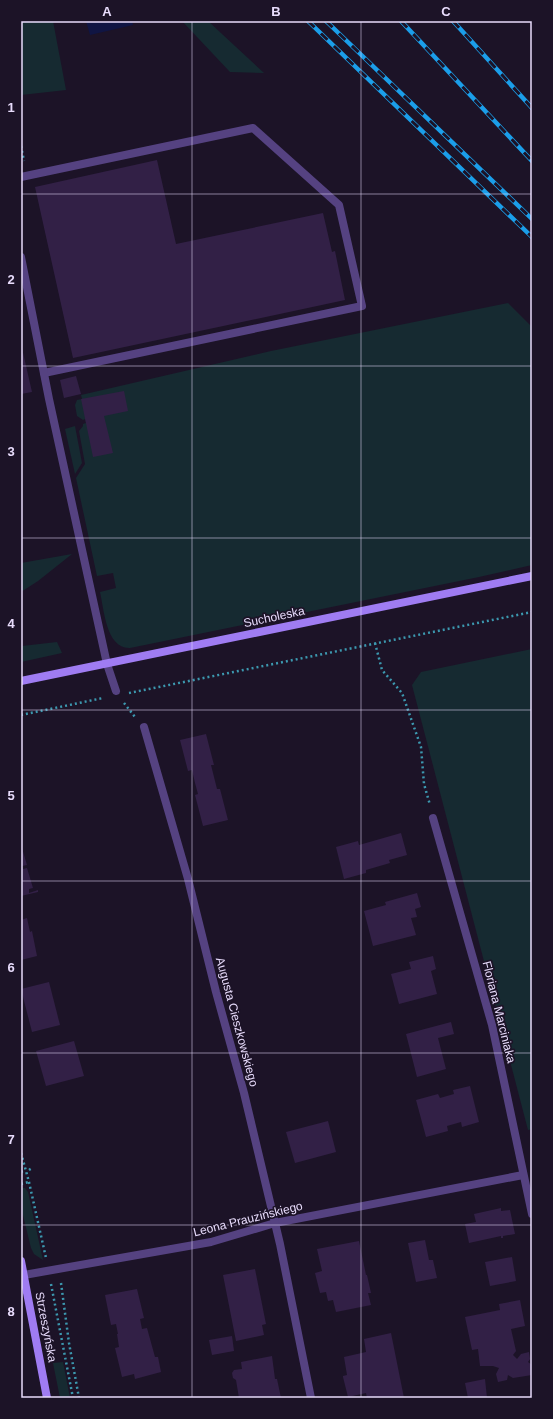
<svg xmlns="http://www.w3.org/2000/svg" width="553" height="1419" font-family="Helvetica,sans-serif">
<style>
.green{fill:#162a31}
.water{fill:#101543}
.building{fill:#322046}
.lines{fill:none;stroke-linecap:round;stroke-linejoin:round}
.path{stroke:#3c98af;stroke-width:2.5;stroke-dasharray:2 3;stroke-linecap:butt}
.lane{stroke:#554281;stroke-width:8}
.street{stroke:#554281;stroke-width:8}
.secondary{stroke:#9f7cf2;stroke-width:8}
.rail-casing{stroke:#1b9ee9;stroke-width:4.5}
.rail{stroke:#1c1327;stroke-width:3;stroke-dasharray:9;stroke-linecap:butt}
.grid{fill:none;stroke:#e8dcfc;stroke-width:1;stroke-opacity:0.55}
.labels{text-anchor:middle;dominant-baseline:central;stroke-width:3.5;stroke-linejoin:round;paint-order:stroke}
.street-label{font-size:12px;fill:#e8dcfc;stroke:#1c1327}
.neatline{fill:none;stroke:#e8dcfc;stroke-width:1.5}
.grid-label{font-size:13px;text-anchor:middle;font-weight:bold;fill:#e8dcfc}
</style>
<rect width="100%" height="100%" fill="#1c1327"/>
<g class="green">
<path d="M 21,21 L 53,21 L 66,90 L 21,95 Z"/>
<path d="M 182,21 L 208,21 L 264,73 L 230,72 Z"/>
<path d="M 508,303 L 532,327 L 532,565 L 479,577 L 130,648 C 106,649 104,609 100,592 L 116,588 L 113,573 L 97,576 L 76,478 L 85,464 L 79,431 L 83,426 L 83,424 L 86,423 L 85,419 L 83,420 L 77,416 L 75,405 L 77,400 L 82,399 L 81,395 L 271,351 Z"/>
<path d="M 75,426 L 82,463 L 75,474 L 65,429 Z"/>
<path d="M 72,554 L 38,581 L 21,592 L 21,563 Z"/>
<path d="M 57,642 L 62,653 L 21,662 L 21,643 L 22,646 Z"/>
<path d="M 532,649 L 532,1129 L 528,1130 L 412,685 L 421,672 Z"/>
<path d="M 21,1188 L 25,1188 L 28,1192 L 43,1260 L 34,1254 L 31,1248 L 21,1207 Z"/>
<path d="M 63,1362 L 70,1398 L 60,1398 L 53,1363 Z"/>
</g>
<path class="water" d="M 86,21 L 132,21 L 133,25 L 90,35 Z"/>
<g class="building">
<path d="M 157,160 L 176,244 L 323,213 L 332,252 L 335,251 L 345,300 L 73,358 L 35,187 Z"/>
<path d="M 21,344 L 32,392 L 21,394 Z"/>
<path d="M 76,376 L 81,394 L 64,398 L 60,380 Z"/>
<path d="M 124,391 L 128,411 L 104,416 L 113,453 L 93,457 L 81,399 Z"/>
<path d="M 206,734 L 214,765 L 211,765 L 217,789 L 220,789 L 228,820 L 203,826 L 195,795 L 198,794 L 195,783 L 192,770 L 188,771 L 180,740 Z"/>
<path d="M 401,833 L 407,855 L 389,860 L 390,863 L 366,870 L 366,873 L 344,879 L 336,847 L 358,841 L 359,845 Z"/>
<path d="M 21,845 L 27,865 L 22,866 L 23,869 L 27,868 L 33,888 L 29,889 L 29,893 L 38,890 L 38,892 L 21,896 Z"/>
<path d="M 417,893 L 421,907 L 415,909 L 417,917 L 411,918 L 416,935 L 373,946 L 364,911 L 386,905 L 385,902 Z"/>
<path d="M 27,918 L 30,932 L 32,931 L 37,956 L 21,960 L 21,920 Z"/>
<path d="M 433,956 L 436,969 L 431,971 L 437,994 L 399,1004 L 391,974 L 411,969 L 409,962 Z"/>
<path d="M 49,982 L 60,1025 L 32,1032 L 21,989 Z"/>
<path d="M 451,1022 L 454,1034 L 438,1038 L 446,1069 L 417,1077 L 406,1034 Z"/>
<path d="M 74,1041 L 84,1076 L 46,1086 L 36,1051 Z"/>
<path d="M 470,1086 L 479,1122 L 462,1127 L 461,1122 L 447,1126 L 448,1131 L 426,1137 L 416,1100 L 438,1094 L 440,1098 L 454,1094 L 453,1090 Z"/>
<path d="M 328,1121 L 336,1152 L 295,1163 L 286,1132 Z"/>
<path d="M 501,1208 L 501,1211 L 510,1210 L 515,1234 L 503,1236 L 503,1238 L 501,1238 L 501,1236 L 469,1243 L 465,1224 L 476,1222 L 474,1214 Z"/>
<path d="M 425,1240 L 429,1260 L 433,1260 L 437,1278 L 416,1282 L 408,1243 Z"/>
<path d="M 359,1241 L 366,1275 L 367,1275 L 371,1293 L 368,1293 L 371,1305 L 336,1312 L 333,1300 L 328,1301 L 326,1292 L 320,1293 L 315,1273 L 322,1271 L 317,1249 Z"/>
<path d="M 512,1257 L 516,1281 L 490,1286 L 485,1262 Z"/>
<path d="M 255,1269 L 266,1324 L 262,1325 L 264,1335 L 236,1341 L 223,1275 Z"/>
<path d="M 137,1289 L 144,1318 L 140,1319 L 142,1329 L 147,1328 L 155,1357 L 158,1357 L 161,1372 L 135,1379 L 134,1374 L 122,1377 L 115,1348 L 119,1347 L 117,1334 L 118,1334 L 116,1324 L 111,1325 L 105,1295 Z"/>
<path d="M 520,1300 L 525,1326 L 511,1329 L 516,1351 L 513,1355 L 517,1359 L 521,1354 L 529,1352 L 530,1359 L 528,1362 L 532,1365 L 532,1375 L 513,1378 L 508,1375 L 507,1380 L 498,1382 L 496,1374 L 499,1368 L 493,1366 L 480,1366 L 478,1349 L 472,1350 L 465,1317 L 500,1310 L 499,1304 Z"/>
<path d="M 391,1333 L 404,1398 L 367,1398 L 366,1393 L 348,1397 L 343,1377 L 343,1376 L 347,1375 L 344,1357 L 366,1352 L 364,1339 Z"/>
<path d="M 232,1336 L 234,1351 L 212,1355 L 209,1340 Z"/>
<path d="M 272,1356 L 275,1379 L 277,1379 L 281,1398 L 239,1398 L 236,1380 L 233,1378 L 232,1373 L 234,1370 L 242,1369 L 241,1362 Z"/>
<path d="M 485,1379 L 487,1398 L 468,1398 L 465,1383 Z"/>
</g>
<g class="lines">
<g class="path">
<path d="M 21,146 L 24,161"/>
<path d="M 375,643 L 382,670 L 402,693 L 421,747 L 424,784 L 430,805"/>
<path d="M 129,693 L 532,612"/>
<path d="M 124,703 L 135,717"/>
<path d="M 21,715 L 103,698"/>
<path d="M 21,1153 L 29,1182 L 46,1258"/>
<path d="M 29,1170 L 32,1168"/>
<path d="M 21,1172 L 23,1171"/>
<path d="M 21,1184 L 29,1182"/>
<path d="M 61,1283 L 69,1343 L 79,1398"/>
<path d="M 51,1284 L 73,1398"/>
</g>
<g class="lane">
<path d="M 21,177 L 253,128 L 339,205 L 362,306 L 44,373"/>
<path d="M 21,257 L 49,399 L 107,664 L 116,691"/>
<path d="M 24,1275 L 211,1242 L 275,1223 L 523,1175"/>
</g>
<g class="street">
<path d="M 144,727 L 188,879 L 216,992 L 244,1093 L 280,1244 L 311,1398"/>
<path d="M 433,818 L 492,1025 L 532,1214"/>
</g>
<g class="secondary">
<path d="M 21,681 L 532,576"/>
<path d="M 21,1261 L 47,1398"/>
</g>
<g class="rail-casing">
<g id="rail">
<path d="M 308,21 L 532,237"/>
<path d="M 326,21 L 532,219"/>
<path d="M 401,21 L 532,161"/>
<path d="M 453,21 L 532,108"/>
</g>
</g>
<use href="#rail" class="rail"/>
</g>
<path class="grid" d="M 192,21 L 192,1398M 361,21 L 361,1398M 21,194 L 532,194M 21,366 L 532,366M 21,538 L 532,538M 21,710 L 532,710M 21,881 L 532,881M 21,1053 L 532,1053M 21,1225 L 532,1225"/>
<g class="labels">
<g class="street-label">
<text transform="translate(274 617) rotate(-12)">Sucholeska</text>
<text transform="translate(499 1012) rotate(76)">Floriana Marciniaka</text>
<text transform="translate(237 1022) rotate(75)">Augusta Cieszkowskiego</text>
<text transform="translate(248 1219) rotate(-14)">Leona Prauzińskiego</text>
<text transform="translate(46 1327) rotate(79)">Strzeszyńska</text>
</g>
</g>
<rect width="553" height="1419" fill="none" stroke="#1c1327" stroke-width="44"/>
<rect x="22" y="22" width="509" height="1375" class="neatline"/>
<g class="grid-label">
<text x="107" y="16">A</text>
<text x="276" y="16">B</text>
<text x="446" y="16">C</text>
<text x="11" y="112">1</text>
<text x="11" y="284">2</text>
<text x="11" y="456">3</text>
<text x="11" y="628">4</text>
<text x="11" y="800">5</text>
<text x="11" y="972">6</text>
<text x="11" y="1144">7</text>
<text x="11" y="1316">8</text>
</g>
</svg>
